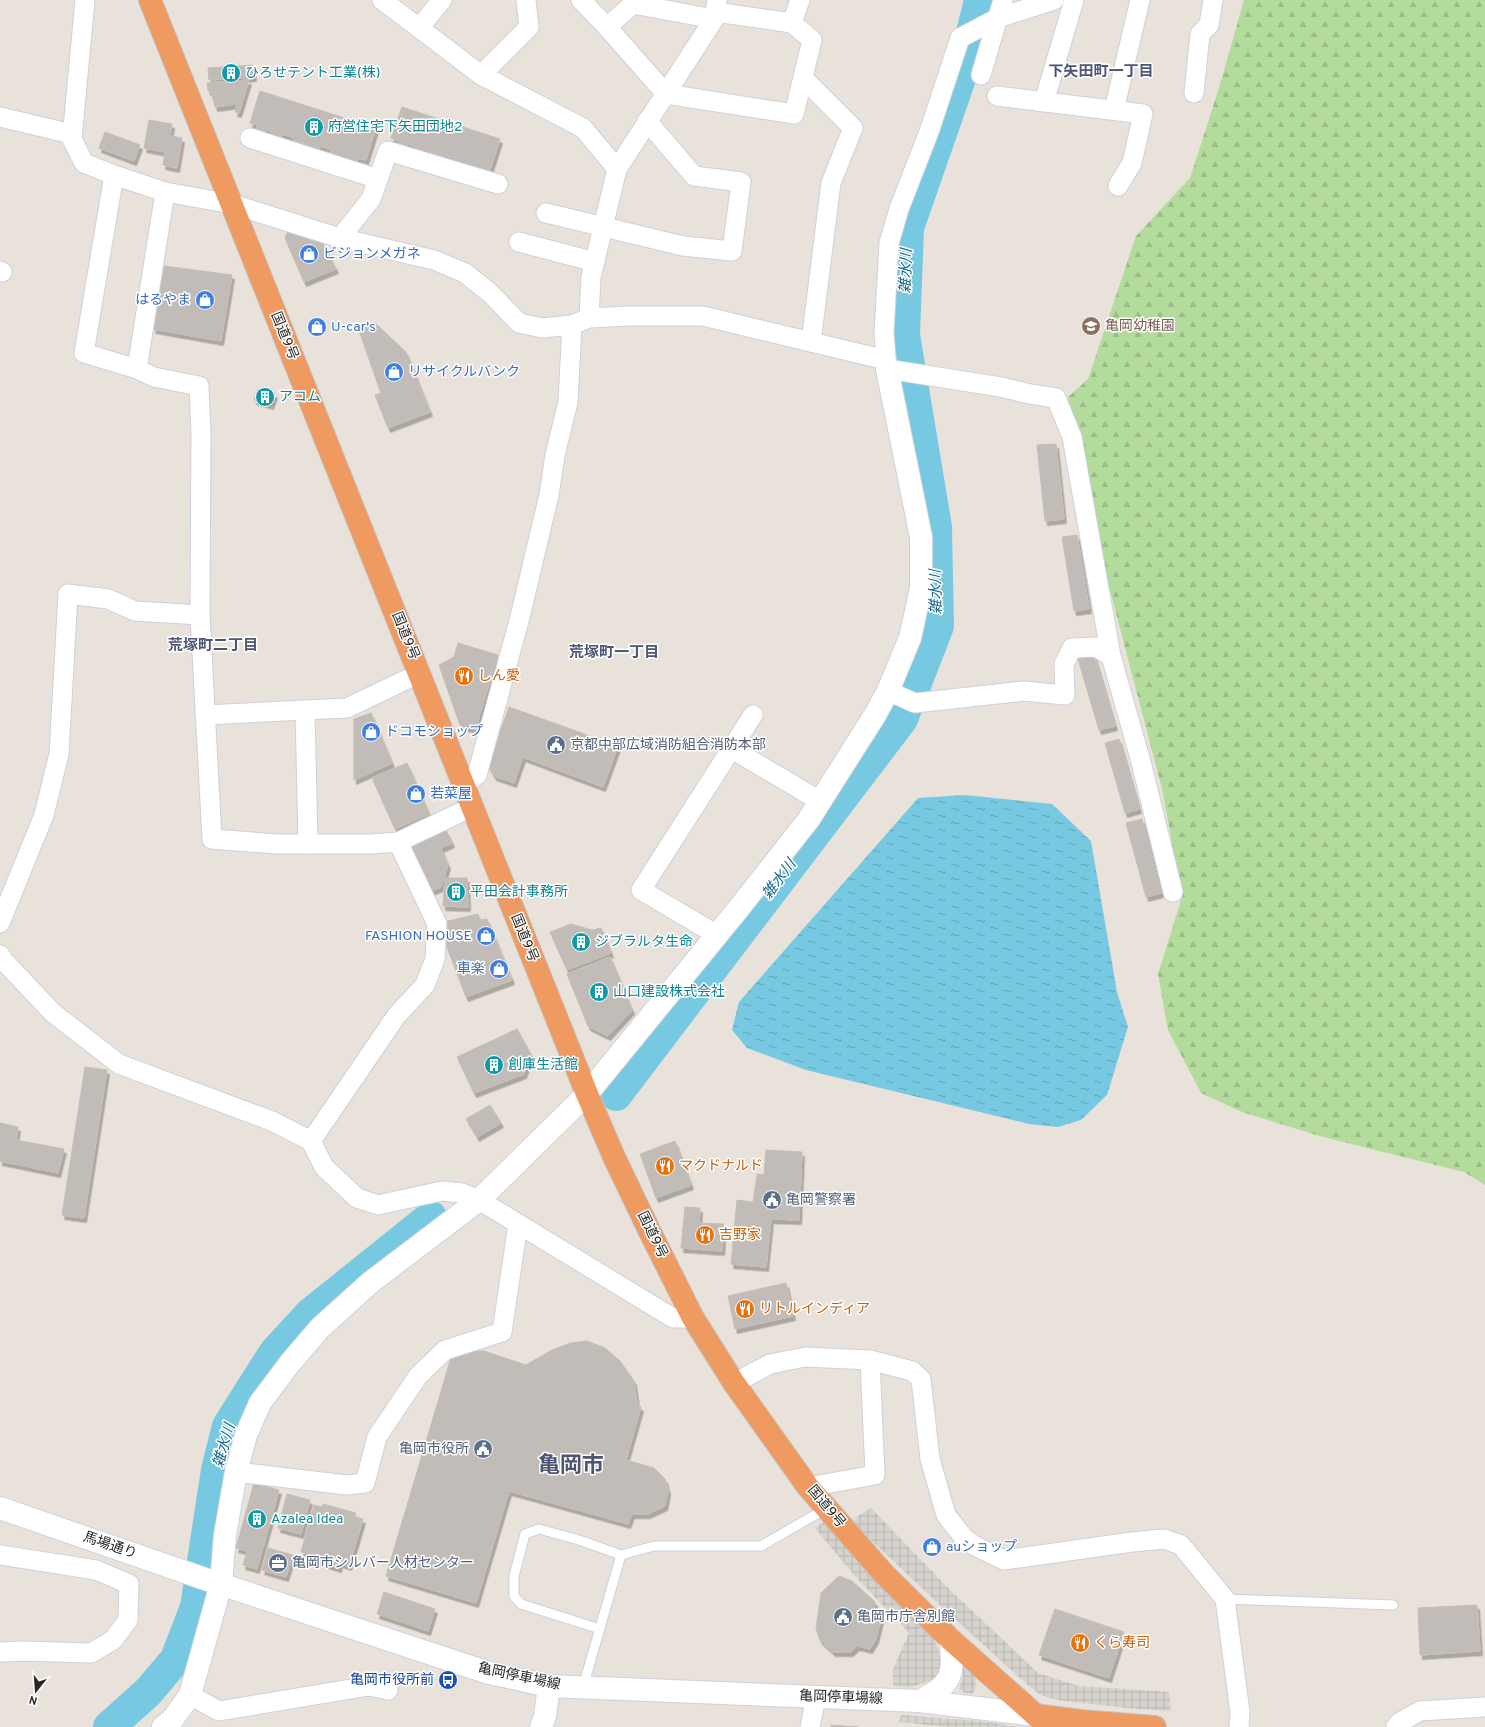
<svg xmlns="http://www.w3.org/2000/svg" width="1485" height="1727" font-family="Overpass,'Noto Sans JP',sans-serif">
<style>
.forest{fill:url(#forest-firs)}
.plaza{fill:url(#plaza-grid)}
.water{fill:url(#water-ripples)}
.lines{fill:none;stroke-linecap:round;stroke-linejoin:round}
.river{stroke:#77c9e2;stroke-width:32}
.building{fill:#c1bcb7;stroke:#c4beb5;filter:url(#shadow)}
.lane-casing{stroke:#cdd1dc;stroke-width:11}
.street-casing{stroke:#cdd1dc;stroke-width:21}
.secondary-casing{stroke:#cdd1dc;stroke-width:24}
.highway-casing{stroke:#c3c3c3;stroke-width:24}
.lane{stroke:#fff;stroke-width:9}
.street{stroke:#fff;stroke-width:19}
.secondary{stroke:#fff;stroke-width:22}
.highway{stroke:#ee9a60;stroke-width:22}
.labels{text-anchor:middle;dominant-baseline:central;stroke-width:3;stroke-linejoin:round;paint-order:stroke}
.culture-label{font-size:14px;fill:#0d838f;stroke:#fff;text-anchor:start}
.shop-label{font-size:14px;fill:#366cbe;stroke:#fff;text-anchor:start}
.education-label{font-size:14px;fill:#785e54;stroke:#fff;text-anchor:start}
.street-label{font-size:14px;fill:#282828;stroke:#fff}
.food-label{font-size:14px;fill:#c56008;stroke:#fff;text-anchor:start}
.service-label{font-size:14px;fill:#4e5e75;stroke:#fff;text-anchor:start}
.transit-label{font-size:14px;fill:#164399;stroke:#fff;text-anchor:end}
.neighbourhood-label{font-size:15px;font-weight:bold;fill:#4d5574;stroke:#fff}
.water-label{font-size:15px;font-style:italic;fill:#19678a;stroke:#fff}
.town-label{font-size:22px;font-weight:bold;fill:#4d5574;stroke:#fff}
</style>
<defs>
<pattern id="forest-firs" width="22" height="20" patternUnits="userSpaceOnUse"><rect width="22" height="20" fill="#b3db9c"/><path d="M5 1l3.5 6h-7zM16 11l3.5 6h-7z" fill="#9abc86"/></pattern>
<pattern id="plaza-grid" width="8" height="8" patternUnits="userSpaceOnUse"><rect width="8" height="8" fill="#d6d2cd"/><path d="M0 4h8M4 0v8" fill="none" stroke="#b8b4b0"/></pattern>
<pattern id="water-ripples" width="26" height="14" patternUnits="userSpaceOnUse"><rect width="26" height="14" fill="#77c9e2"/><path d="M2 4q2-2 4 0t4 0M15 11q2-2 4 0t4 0" fill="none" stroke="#62a3b7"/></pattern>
<filter id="shadow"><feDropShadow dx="2.5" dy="4.5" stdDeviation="0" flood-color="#0004"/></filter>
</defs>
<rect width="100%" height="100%" fill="#e9e2db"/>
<path class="forest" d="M 1244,0 L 1485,0 L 1485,1185 L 1464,1172 L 1323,1137 L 1242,1112 L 1201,1093 L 1168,1030 L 1158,974 L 1182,897 L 1162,789 L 1105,571 L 1068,397 L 1088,379 L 1136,236 L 1190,178 L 1219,88 Z"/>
<g class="plaza">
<path d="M 871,1508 L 949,1589 L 1038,1673 L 1079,1686 L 1169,1692 L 1171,1711 L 1127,1708 L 1064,1701 L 1049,1698 L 1039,1694 L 1021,1679 L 942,1607 L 853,1523 L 858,1516 Z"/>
<path d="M 825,1521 L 934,1639 L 943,1662 L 941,1673 L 935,1679 L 912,1687 L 893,1686 L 893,1669 L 909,1633 L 854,1575 L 815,1528 Z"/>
<path d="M 962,1667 L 976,1677 L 975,1689 L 974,1692 L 971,1694 L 965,1693 L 959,1689 L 963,1676 Z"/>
<path d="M 901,1715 L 979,1721 L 1019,1727 L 949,1727 L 899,1722 Z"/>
</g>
<path class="water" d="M 965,795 L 1052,804 L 1091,841 L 1117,992 L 1128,1027 L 1107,1095 L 1081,1120 L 1058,1127 L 1029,1124 L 806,1070 L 747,1048 L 732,1030 L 739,1002 L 918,798 Z"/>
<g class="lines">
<g class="river">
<path d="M 616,1095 L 902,719 L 938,626 L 936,527 L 904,335 L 908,228 L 964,67 L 980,0"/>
<path d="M 109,1727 L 148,1692 L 176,1659 L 196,1607 L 217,1470 L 228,1426 L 275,1352 L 310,1314 L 431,1217"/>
</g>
</g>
<g class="building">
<path d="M 253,65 L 254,77 L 209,80 L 208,68 Z"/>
<path d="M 249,80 L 239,113 L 235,112 L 237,104 L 215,107 L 211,91 L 208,91 L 207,83 Z"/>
<path d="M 260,91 L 376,128 L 366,160 L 358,158 L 357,162 L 346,159 L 347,157 L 341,155 L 340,157 L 330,153 L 332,150 L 320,146 L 319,150 L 309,147 L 310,145 L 303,143 L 302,145 L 293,142 L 294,138 L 282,134 L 281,138 L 271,135 L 272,132 L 266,130 L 265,133 L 256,130 L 258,125 L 250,123 Z"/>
<path d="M 402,107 L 500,139 L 490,170 L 483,168 L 482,171 L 473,168 L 474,165 L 462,161 L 461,163 L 452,160 L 452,158 L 446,156 L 445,158 L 424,149 L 423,151 L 415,148 L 415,146 L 408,144 L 407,147 L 398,144 L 399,141 L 391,138 Z"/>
<path d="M 149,120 L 172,124 L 170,136 L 182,138 L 177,168 L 163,165 L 165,152 L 144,148 Z"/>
<path d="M 105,132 L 140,145 L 134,161 L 99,148 Z"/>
<path d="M 290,226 L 319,237 L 336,269 L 304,282 L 285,238 Z"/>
<path d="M 164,266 L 232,275 L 221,341 L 153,329 Z"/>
<path d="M 375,323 L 406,352 L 430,412 L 388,428 L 375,395 L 381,393 L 358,328 Z"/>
<path d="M 258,389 L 275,394 L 271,405 L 254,400 Z"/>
<path d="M 1056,444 L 1064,519 L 1045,521 L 1037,445 Z"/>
<path d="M 1077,535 L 1089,609 L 1074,611 L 1062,537 Z"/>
<path d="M 458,643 L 498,655 L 475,730 L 460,725 L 439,665 L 454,657 Z"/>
<path d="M 1094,655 L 1115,726 L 1099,730 L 1078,659 Z"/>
<path d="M 509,707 L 618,746 L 603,787 L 523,757 L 514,783 L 494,776 L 488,766 Z"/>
<path d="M 371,713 L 392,763 L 354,780 L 354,719 Z"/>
<path d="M 1119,739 L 1139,809 L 1125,813 L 1105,743 Z"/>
<path d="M 407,763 L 429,814 L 395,829 L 372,778 Z"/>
<path d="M 1142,819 L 1161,893 L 1146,897 L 1126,823 Z"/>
<path d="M 446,830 L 452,843 L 441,848 L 448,865 L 441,887 L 428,892 L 409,844 Z"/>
<path d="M 445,878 L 467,878 L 468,907 L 443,906 Z"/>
<path d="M 478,914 L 480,920 L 487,919 L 512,980 L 466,997 L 443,937 L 449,935 L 444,922 Z"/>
<path d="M 571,924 L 592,930 L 601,928 L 611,953 L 567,970 L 550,932 Z"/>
<path d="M 610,957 L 632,1010 L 608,1036 L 588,1026 L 567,974 Z"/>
<path d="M 517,1029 L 531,1055 L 524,1074 L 474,1093 L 457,1057 Z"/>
<path d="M 85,1067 L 107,1070 L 84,1218 L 62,1215 Z"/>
<path d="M 490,1105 L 501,1123 L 477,1137 L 466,1119 Z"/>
<path d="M 0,1123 L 18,1127 L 16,1140 L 64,1149 L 58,1173 L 0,1161 Z"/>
<path d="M 675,1141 L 691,1185 L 656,1198 L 640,1154 Z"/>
<path d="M 766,1150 L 802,1152 L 799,1220 L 771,1219 L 766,1267 L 731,1264 L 737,1200 L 753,1202 L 757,1174 L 764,1175 Z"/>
<path d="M 685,1207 L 700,1208 L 699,1223 L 724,1224 L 722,1251 L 681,1248 Z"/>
<path d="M 786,1283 L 793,1316 L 735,1329 L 728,1296 Z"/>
<path d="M 587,1341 L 605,1348 L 620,1361 L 634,1381 L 637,1404 L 641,1407 L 626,1460 L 654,1468 L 665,1479 L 668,1491 L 665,1506 L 648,1514 L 632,1514 L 628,1524 L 509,1491 L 476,1603 L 386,1576 L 453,1351 L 484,1351 L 526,1365 L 552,1350 L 571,1343 Z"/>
<path d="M 254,1483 L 279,1490 L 257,1569 L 243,1565 L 247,1551 L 236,1548 Z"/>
<path d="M 287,1494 L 310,1500 L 301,1534 L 278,1528 Z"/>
<path d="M 323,1504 L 356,1513 L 354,1517 L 363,1519 L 349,1566 L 340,1563 L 339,1568 L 315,1561 L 316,1556 L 301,1552 L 314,1505 L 322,1507 Z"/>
<path d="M 268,1548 L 293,1555 L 286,1577 L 262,1570 Z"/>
<path d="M 839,1576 L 852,1581 L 875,1602 L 872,1617 L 881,1619 L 876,1639 L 870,1649 L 857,1646 L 851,1652 L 833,1652 L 820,1640 L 816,1629 L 821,1593 Z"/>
<path d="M 384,1592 L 435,1609 L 428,1631 L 377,1614 Z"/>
<path d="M 1477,1605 L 1480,1651 L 1420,1655 L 1418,1608 Z"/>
<path d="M 1055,1609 L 1124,1632 L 1109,1678 L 1039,1655 Z"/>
<path d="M 831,1725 L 858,1727 L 831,1727 Z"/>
</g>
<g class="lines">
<g class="lane-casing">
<g id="lane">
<path d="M 1225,1599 L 1393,1605"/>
<path d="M 600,1629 L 521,1604 L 514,1596 L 514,1576 L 525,1534 L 539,1529 L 579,1540 L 621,1555 L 654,1546 L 761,1546 L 827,1508"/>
<path d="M 583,1687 L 621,1555"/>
</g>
</g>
<g class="street-casing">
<g id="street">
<path d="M 85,0 L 72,139 L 84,163 L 114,175 L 165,192 L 232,204 L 340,238 L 434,260 L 465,273 L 490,293 L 519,323 L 542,328 L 572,325 L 589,318 L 629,316 L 703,316 L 886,360"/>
<path d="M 382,0 L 481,75 L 583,128 L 617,169"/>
<path d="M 581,0 L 607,27"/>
<path d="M 633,0 L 633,4 L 607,27 L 666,94 L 794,114 L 812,40 L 792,23 L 800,0"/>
<path d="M 1054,0 L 998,18 L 960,38 L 930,129 L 899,209 L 889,243 L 884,333 L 887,369 L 1001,387 L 1030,394 L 1056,398 L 1072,437 L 1111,656 L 1141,762 L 1173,892"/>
<path d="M 633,4 L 714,19"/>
<path d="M 715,12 L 792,23"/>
<path d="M 419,28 L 442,0"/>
<path d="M 481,75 L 529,27 L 526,0"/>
<path d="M 981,75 L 1003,0"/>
<path d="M 804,79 L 853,128 L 831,183 L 811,342"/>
<path d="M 1194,93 L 1200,34 L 1209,25 L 1213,0"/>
<path d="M 997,96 L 1143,114 L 1132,163 L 1118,186"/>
<path d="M 1044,102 L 1074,0"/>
<path d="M 1114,110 L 1140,0"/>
<path d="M 0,117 L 72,134"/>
<path d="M 250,138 L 378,179"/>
<path d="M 114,175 L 84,353 L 137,369"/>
<path d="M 165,192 L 137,369 L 154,377 L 199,386 L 201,433 L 200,615 L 212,839 L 277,844 L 370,844 L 398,842 L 472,807"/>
<path d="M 546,213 L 683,246 L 732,251 L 741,182 L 694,176 L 647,121"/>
<path d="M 340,238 L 371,199 L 388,151 L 498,184"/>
<path d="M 519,242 L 595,262"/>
<path d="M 0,271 L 2,272"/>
<path d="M 589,318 L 591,277 L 617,169 L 714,19 L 717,0"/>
<path d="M 888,691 L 915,703 L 1024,691 L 1065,695 L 1064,664 L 1072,648 L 1096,647 L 1111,656"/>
<path d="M 305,711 L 308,844"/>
<path d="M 205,715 L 347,708 L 420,673"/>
<path d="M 732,749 L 820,801"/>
<path d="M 464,784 L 477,775 L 520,617 L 549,495 L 555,455 L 568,402 L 572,325"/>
<path d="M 0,923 L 44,815 L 59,754 L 68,594 L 108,599 L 135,611 L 200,615"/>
<path d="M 717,935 L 641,890 L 753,715"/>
<path d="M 0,955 L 3,960 L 53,1013 L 119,1064 L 272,1121 L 311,1141 L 324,1167 L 357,1198 L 378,1205 L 442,1191 L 462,1193 L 479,1200 L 673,1318 L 693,1318"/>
<path d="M 311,1141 L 397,1015 L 425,985 L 435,959 L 437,924 L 398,842"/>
<path d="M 734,1383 L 770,1364 L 805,1357 L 870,1360 L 912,1371 L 921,1379 L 930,1459 L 946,1515 L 964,1538 L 975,1546 L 1004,1560 L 1132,1542 L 1164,1539 L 1181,1545 L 1225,1599 L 1240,1712 L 1239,1727"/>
<path d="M 236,1472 L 347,1485 L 365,1483 L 377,1437 L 418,1376 L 445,1350 L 502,1332 L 518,1224"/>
<path d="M 808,1487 L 875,1475 L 870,1360"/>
<path d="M 0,1555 L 96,1570 L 129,1584 L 128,1620 L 113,1640 L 91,1653 L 22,1651 L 0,1652"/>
<path d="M 190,1695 L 219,1711 L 369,1686 L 388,1690"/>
<path d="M 810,1727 L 816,1697"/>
<path d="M 1396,1727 L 1400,1722 L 1420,1711 L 1485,1707"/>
</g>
</g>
<g class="secondary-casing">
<g id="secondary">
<path d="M 0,1508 L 208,1580 L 489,1673 L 549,1686 L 919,1701 L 1035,1715"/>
<path d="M 919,1701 C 952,1685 955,1675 950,1639"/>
<path d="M 163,1727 L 172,1720 L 190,1695 L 221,1584 L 225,1535 L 236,1472 L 246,1435 L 260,1403 L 290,1363 L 320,1328 L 371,1282 L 479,1200 L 587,1094 L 739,908 L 809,819 L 875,715 L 888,691 L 910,638 L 921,588 L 921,537 L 887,369"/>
<path d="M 541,1727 L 545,1716 L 549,1686"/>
</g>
</g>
<g class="highway-casing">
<g id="highway">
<path d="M 150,0 L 587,1094 L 614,1157 L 649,1230 L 693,1318 L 734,1383 L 808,1487 L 884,1574 L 950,1639 L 1049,1727"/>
<path d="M 1035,1715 L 1081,1721 L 1155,1727"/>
</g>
</g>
<use href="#lane" class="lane"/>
<use href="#street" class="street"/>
<use href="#secondary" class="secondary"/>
<use href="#highway" class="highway"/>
</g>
<defs>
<g id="building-disc" transform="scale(1)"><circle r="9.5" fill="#0f9aa8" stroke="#fff"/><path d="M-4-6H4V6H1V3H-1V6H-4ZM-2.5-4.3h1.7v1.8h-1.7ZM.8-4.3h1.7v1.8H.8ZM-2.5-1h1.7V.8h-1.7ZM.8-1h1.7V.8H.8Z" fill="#fff"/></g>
<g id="shop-disc" transform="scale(1)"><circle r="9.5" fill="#3f7fe0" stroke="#fff"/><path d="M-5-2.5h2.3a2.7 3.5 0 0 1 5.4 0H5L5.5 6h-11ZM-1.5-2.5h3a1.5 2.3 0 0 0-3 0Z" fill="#fff"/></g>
<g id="school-disc" transform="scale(1)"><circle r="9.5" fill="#8d6e63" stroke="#fff"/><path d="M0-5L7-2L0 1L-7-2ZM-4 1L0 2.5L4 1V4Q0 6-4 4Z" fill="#fff"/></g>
<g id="restaurant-disc" transform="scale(1)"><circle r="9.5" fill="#e8710a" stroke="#fff"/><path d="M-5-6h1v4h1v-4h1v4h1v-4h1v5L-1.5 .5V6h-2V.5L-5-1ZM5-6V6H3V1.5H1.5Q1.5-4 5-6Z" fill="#fff"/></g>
<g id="civic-disc" transform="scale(1)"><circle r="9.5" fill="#5c6f8a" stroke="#fff"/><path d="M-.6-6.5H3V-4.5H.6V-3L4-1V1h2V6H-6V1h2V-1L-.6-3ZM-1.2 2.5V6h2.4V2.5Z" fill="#fff"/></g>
<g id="office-disc" transform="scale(1)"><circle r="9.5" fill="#5c6f8a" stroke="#fff"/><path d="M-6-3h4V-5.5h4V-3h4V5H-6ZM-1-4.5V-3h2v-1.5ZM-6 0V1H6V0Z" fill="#fff"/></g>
<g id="bus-disc" transform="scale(1)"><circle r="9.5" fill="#1a4fb4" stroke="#fff"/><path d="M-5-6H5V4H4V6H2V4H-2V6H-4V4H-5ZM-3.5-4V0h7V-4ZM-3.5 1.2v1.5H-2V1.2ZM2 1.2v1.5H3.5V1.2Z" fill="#fff"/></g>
</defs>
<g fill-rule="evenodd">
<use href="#building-disc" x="231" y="73"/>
<use href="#building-disc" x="314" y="127"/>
<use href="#shop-disc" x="309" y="254"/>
<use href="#shop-disc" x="205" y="300"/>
<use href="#school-disc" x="1091" y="326"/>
<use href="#shop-disc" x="317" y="327"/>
<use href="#shop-disc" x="394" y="372"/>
<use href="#building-disc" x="265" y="397"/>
<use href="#restaurant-disc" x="464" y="676"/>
<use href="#shop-disc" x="371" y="732"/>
<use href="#civic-disc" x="556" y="745"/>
<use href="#shop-disc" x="416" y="794"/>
<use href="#building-disc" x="456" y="892"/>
<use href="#shop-disc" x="486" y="936"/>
<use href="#building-disc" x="581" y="942"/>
<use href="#shop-disc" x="499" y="969"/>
<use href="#building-disc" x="599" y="992"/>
<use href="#building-disc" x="494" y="1065"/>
<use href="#restaurant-disc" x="665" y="1166"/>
<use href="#civic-disc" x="772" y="1200"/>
<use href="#restaurant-disc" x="705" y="1235"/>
<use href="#restaurant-disc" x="745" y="1309"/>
<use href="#civic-disc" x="483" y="1449"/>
<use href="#building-disc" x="257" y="1519"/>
<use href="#shop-disc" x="932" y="1547"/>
<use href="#office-disc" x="278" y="1563"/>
<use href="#civic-disc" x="843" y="1617"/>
<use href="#restaurant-disc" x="1080" y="1643"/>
<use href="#bus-disc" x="448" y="1680"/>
</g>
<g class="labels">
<g class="culture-label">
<text x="245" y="73">ひろせテント工業(株)</text>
<text x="328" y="127">府営住宅下矢田団地2</text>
<text x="279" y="397">アコム</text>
<text x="470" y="892">平田会計事務所</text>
<text x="595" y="942">ジブラルタ生命</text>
<text x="613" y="992">山口建設株式会社</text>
<text x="508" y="1065">創庫生活館</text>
<text x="271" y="1519">Azalea Idea</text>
</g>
<g class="shop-label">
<text x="323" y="254">ビジョンメガネ</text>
<text x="191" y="300" text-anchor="end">はるやま</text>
<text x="331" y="327">U-car's</text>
<text x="408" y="372">リサイクルバンク</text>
<text x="385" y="732">ドコモショップ</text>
<text x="430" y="794">若菜屋</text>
<text x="472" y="936" text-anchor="end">FASHION HOUSE</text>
<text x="485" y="969" text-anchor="end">車楽</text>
<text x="946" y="1547">auショップ</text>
</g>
<g class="education-label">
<text x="1105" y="326">亀岡幼稚園</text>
</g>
<g class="street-label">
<text transform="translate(284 336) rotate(68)">国道9号</text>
<text transform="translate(405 636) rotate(68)">国道9号</text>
<text transform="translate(524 938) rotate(68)">国道9号</text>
<text transform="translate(652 1235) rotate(64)">国道9号</text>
<text transform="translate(826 1507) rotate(50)">国道9号</text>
<text transform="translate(110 1546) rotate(19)">馬場通り</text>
<text transform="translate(519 1677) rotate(12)">亀岡停車場線</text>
<text transform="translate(841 1698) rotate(2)">亀岡停車場線</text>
</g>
<g class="food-label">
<text x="478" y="676">しん愛</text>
<text x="679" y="1166">マクドナルド</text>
<text x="719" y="1235">吉野家</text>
<text x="759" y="1309">リトルインディア</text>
<text x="1094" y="1643">くら寿司</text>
</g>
<g class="service-label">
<text x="570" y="745">京都中部広域消防組合消防本部</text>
<text x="786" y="1200">亀岡警察署</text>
<text x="469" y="1449" text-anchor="end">亀岡市役所</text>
<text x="292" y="1563">亀岡市シルバー人材センター</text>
<text x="857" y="1617">亀岡市庁舎別館</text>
</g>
<g class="transit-label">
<text x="434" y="1680">亀岡市役所前</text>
</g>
<g class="neighbourhood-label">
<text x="1101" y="72">下矢田町一丁目</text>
<text x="213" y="646">荒塚町二丁目</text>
<text x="614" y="653">荒塚町一丁目</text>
</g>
<g class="water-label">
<text transform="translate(907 271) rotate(-88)">雑水川</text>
<text transform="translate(937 592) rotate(-91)">雑水川</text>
<text transform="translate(780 880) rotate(-53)">雑水川</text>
<text transform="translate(225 1446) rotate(-74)">雑水川</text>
</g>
<g class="town-label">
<text x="571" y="1466">亀岡市</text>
</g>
</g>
<g transform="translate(36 1691) rotate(197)" stroke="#ffffff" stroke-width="3" paint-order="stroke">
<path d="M0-3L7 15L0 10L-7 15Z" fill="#282828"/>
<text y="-6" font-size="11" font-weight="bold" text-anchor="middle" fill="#282828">N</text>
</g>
</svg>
